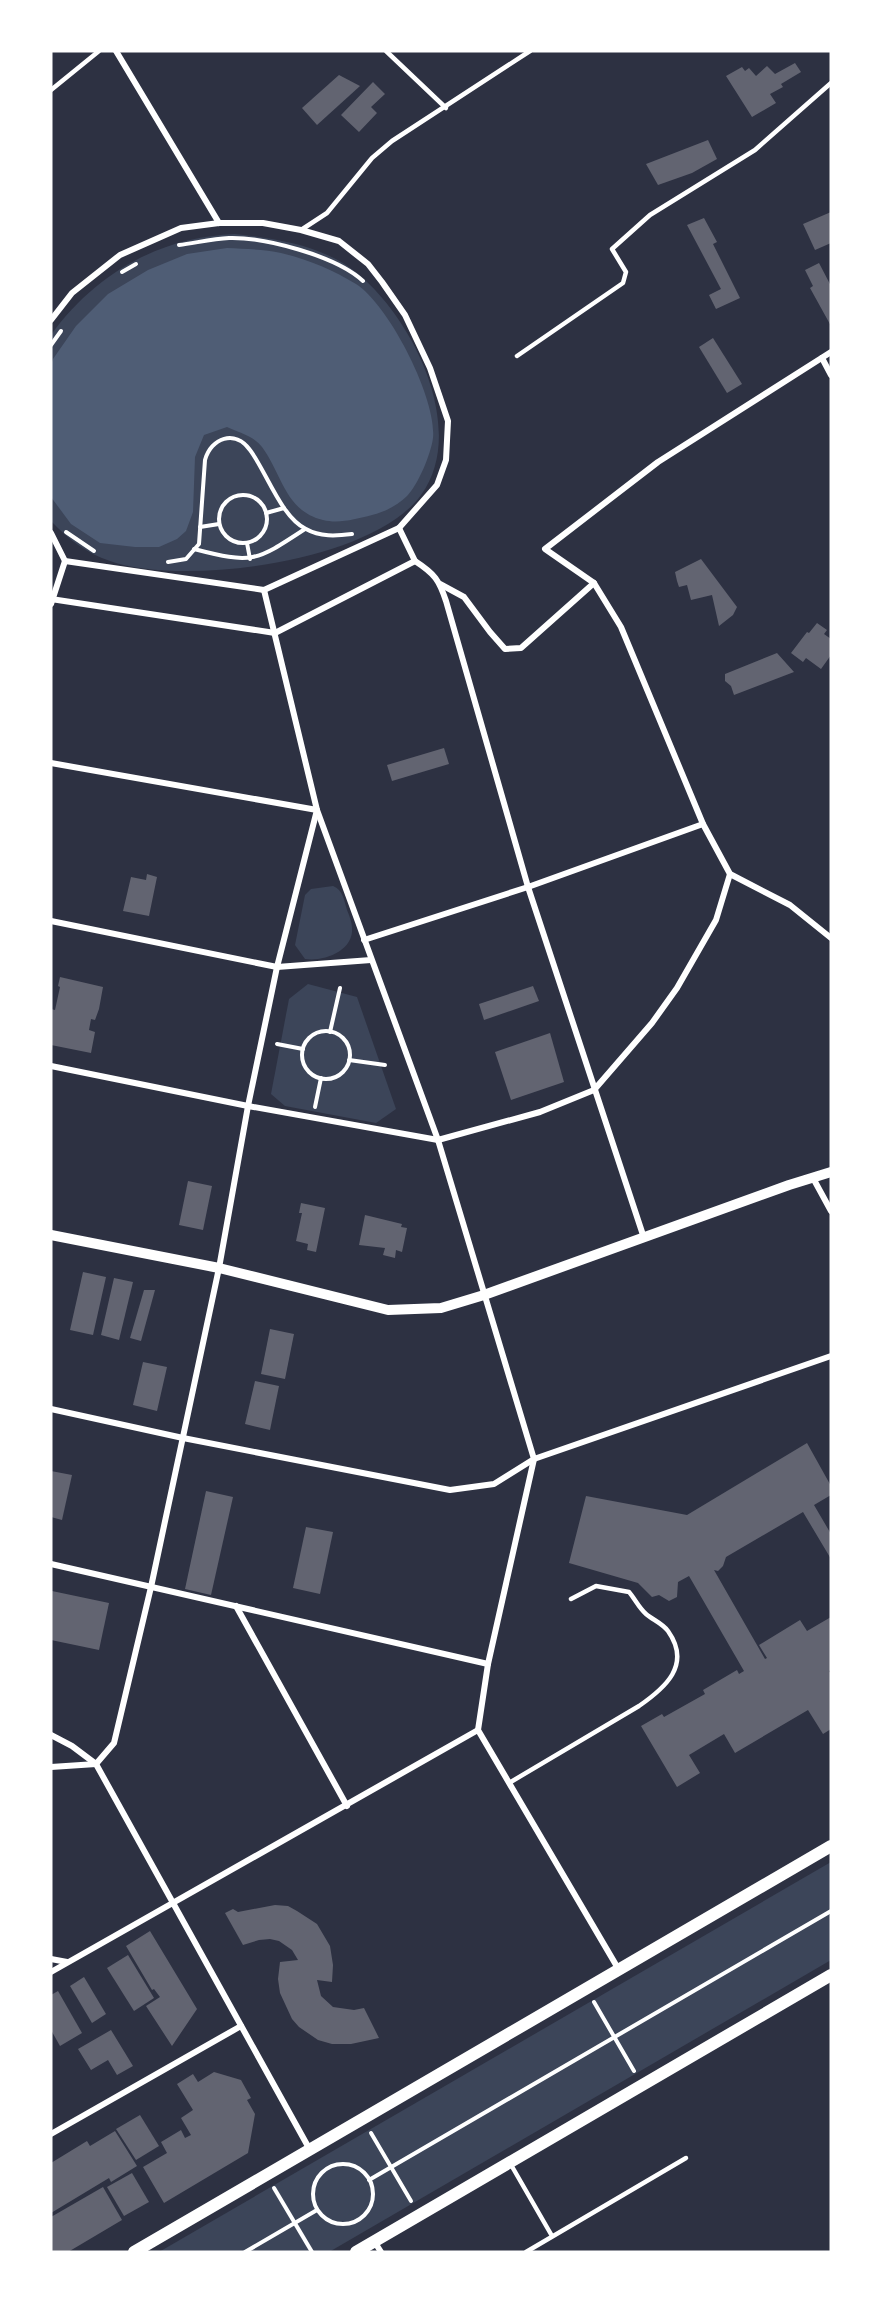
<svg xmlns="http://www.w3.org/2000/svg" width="882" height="2303" font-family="Roboto,sans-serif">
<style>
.green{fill:#3c4559}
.water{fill:#4f5d75}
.building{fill:#626471}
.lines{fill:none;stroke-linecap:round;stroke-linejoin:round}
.path{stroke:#fff;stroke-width:4}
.service{stroke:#fff;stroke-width:4.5}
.minor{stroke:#fff;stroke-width:6}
.tertiary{stroke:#fff;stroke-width:10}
.secondary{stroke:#fff;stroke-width:12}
</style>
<rect width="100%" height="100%" fill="#2d3142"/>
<g class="green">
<path d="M 235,234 C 272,238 311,244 343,263 C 407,303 471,427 421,495 C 373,562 184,587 110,561 C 86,553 68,539 51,521 L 51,335 C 95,274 159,237 235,234 Z"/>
<path d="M 333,886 C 343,890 344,900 347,910 C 349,915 352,922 352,928 C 354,951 323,962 305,959 L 295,945 L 305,895 L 311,889 Z"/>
<path d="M 308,984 L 357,997 L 396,1109 L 376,1123 L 285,1106 L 271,1094 L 289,999 Z"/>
<path d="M 831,1862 L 831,1960 L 329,2252 L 159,2252 Z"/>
</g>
<path class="water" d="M 227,248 C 244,249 264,249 281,253 C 307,259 333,270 356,284 C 389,305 437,399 433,438 C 431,454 418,485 407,496 C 398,505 385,512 372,515 C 356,519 339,524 323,520 C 285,511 282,474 262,447 C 254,436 238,432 227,427 L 204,435 L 195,457 L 193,512 L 186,531 L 177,539 L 159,547 L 135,547 L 100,543 L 71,524 L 51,497 L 51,365 L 53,359 L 76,326 L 108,294 L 148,270 L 187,254 Z"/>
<g class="building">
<path d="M 795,63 L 801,72 L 781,84 L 783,87 L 770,94 L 776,103 L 752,117 L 726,76 L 742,67 L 745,71 L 749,68 L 756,76 L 767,66 L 775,74 Z"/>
<path d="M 339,75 L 360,86 L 317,125 L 302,108 Z"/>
<path d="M 373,82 L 385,94 L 371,107 L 377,113 L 359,132 L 341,115 Z"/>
<path d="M 708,140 L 717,159 L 692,173 L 658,185 L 646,164 Z"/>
<path d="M 831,212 L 831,243 L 815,250 L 803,224 Z"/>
<path d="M 704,218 L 717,242 L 713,244 L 740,298 L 716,309 L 709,295 L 721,289 L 687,225 Z"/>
<path d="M 819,263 L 831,286 L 831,326 L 810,288 L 813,286 L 805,270 Z"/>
<path d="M 713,338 L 742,384 L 727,393 L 699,347 Z"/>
<path d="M 701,559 L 737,607 L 733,615 L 719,626 L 712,595 L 691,600 L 687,585 L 679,587 L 677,581 L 675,572 Z"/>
<path d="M 817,623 L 827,630 L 824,634 L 831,639 L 831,655 L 821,669 L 806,658 L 803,662 L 791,653 L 807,632 L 809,633 Z"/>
<path d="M 777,653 L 794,672 L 734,695 L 731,686 L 725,681 L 725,674 Z"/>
<path d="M 444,748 L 449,764 L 392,781 L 387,765 Z"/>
<path d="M 147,874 L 157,877 L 149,916 L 123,911 L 131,877 L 146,880 Z"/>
<path d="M 60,977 L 103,987 L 99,1009 L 95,1020 L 91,1019 L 89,1030 L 95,1032 L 91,1053 L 51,1045 L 51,1009 L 55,1010 L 60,987 L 58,986 Z"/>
<path d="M 533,986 L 539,1001 L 484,1020 L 479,1004 Z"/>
<path d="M 550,1033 L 564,1082 L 511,1100 L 495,1052 Z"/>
<path d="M 188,1181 L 212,1186 L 203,1230 L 179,1225 Z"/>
<path d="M 301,1203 L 325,1208 L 316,1252 L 307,1250 L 308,1244 L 296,1241 L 302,1213 L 299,1213 Z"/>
<path d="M 365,1215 L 402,1224 L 401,1227 L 407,1228 L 402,1252 L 396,1250 L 395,1258 L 383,1255 L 385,1248 L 359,1245 Z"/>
<path d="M 83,1272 L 106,1277 L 93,1335 L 70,1330 Z"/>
<path d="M 114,1278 L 133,1282 L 119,1340 L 101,1335 Z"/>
<path d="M 144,1290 L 155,1290 L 141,1341 L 130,1338 Z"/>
<path d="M 270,1329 L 294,1334 L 285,1379 L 261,1374 Z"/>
<path d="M 143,1362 L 167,1367 L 157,1411 L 133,1405 Z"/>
<path d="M 255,1381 L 279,1386 L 270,1430 L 245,1424 Z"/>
<path d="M 807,1443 L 831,1486 L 831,1495 L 814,1505 L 831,1534 L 831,1559 L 803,1512 L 726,1557 L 723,1566 L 718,1571 L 714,1570 L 765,1659 L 767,1658 L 759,1645 L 800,1620 L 807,1631 L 831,1617 L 831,1670 L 829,1671 L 831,1674 L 831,1729 L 823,1734 L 808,1710 L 735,1753 L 724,1734 L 689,1755 L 700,1773 L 677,1787 L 641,1726 L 662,1714 L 664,1717 L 705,1694 L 703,1690 L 737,1670 L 739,1674 L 744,1671 L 689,1576 L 678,1582 L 677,1597 L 669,1601 L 659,1595 L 652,1597 L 638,1583 L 569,1563 L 586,1496 L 687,1515 Z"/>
<path d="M 51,1471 L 72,1475 L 62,1520 L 51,1517 Z"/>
<path d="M 206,1491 L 233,1497 L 211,1595 L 185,1589 Z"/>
<path d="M 306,1527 L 333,1532 L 320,1594 L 293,1588 Z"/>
<path d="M 52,1591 L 109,1603 L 99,1650 L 51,1640 Z"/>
<path d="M 275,1905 L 288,1906 L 297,1911 L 317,1924 L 330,1946 L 333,1965 L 332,1982 L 317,1980 L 321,1996 L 333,2007 L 354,2010 L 364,2008 L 379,2038 L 351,2044 L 332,2044 L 318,2040 L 299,2027 L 292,2019 L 280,1993 L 278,1979 L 280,1962 L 298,1960 L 292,1950 L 279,1941 L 270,1939 L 259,1940 L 243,1945 L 225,1913 L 233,1909 L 238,1912 Z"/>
<path d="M 150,1931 L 197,2009 L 172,2046 L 146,2006 L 160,1997 L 154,1989 L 152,1990 L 126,1946 Z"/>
<path d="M 128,1955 L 154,1998 L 134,2011 L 107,1968 Z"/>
<path d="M 84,1977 L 106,2014 L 92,2023 L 70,1986 Z"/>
<path d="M 58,1991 L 82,2033 L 60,2046 L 51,2030 L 51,1995 Z"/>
<path d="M 111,2030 L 133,2066 L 117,2075 L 108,2060 L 91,2070 L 78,2049 Z"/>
<path d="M 214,2072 L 241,2080 L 251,2098 L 247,2100 L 255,2114 L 248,2153 L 164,2203 L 143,2167 L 167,2153 L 161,2142 L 181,2130 L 185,2138 L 191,2135 L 181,2118 L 193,2110 L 177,2084 L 193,2074 L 198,2082 Z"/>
<path d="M 140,2115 L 159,2146 L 136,2160 L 116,2129 Z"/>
<path d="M 115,2131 L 137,2166 L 111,2182 L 109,2178 L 51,2213 L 51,2163 L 87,2141 L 90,2146 Z"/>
<path d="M 132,2173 L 149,2202 L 124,2216 L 107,2187 Z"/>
<path d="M 103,2187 L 122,2220 L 68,2252 L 51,2252 L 51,2217 Z"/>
</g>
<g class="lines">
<g class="path">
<path d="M 179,245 C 195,243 212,239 229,238 C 265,237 336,256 363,281"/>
<path d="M 122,272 L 136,264"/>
<path d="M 51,345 L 61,331"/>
<circle cx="243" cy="519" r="24"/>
<path d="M 266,513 L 284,508"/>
<path d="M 200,527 L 219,524"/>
<path d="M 66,532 L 94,551"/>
<path d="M 247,543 L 250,559"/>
<path d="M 194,549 C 252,564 255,562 305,529"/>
<path d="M 168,562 L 186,559 L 199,544 L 205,460 C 211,438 235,429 250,450 C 266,471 281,517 306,529 C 320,537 336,536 352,534"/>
<circle cx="326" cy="1055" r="24"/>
<path d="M 330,1032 L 340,988"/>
<path d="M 277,1044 L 303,1049"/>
<path d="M 349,1060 L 385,1065"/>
<path d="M 315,1107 L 321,1078"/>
<path d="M 594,2002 L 634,2071"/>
<path d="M 371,2133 L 411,2201"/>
<circle cx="343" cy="2194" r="30"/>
<path d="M 369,2180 L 831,1911"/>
<path d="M 274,2188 L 312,2252"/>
<path d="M 245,2252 L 317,2210"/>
</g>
<g class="service">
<path d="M 386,51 L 446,108"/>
<path d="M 51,90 L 99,51"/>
<path d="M 301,230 L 327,213 L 372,158 L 392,141 L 530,51"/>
<path d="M 517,356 L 623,283 L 626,272 L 612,249 L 650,215 L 755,150 L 831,83"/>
<path d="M 509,1783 L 639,1706 C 665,1688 692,1665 668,1631 C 662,1623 653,1620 646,1614 C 639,1608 635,1599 629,1592 L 596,1586 L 571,1599"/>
<path d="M 510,2163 L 552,2236"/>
<path d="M 526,2252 L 686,2158"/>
</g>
<g class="minor">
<path d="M 116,51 L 219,223"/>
<path d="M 51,320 L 72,293 L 120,255 L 181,228 L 219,223 L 263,223 L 301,230 L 339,241 L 368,264 L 382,282 L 405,315 L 430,368 L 448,421 L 446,460 L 437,485 L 399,528 L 264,590 L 65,561 L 51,533"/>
<path d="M 831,352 L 658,462 L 545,549 L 594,583 L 621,627 L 703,824 L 730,874 L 790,905 L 831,938"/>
<path d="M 822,358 L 831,375"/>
<path d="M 399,528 L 415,561"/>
<path d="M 440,584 L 464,597 L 490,632 L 505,649 L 521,648 L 594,583"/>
<path d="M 264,590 L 317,810 L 438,1140 L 534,1459 L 488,1664 L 478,1730 L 619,1970"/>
<path d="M 51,599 L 275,633 L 415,561 C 435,574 439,580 446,601 L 528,887 L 644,1238"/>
<path d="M 51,604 L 65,561"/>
<path d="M 51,763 L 317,810 L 277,967 L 248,1106 L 219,1268 L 151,1587 L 114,1743 L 96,1764"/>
<path d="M 51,921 L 277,967 L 371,960"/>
<path d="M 364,940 L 528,887 L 703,824"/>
<path d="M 51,1066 L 248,1106 L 438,1140 L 540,1112 L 594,1090 L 652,1023 L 677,988 L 716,920 L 730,874"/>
<path d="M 813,1178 L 831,1211"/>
<path d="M 51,1409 L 183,1438 L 450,1490 L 494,1484 L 534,1459 L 831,1356"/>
<path d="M 51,1564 L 488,1664"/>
<path d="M 236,1606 L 347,1806"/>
<path d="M 51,1735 L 72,1746 L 96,1764 L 310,2150"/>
<path d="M 51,1767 L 96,1764"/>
<path d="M 51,1959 L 67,1962"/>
<path d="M 51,1972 L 478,1730"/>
<path d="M 51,2134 L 241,2026"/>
<path d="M 374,2241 L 381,2252"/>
</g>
<path class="tertiary" d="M 51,1235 L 219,1268 L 388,1310 L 441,1308 L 484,1295 L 789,1185 L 831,1172"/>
<g class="secondary">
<path d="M 134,2252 L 831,1846"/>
<path d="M 356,2252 L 831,1975"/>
</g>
</g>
<rect width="882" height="2303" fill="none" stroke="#ffffff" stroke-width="105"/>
</svg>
